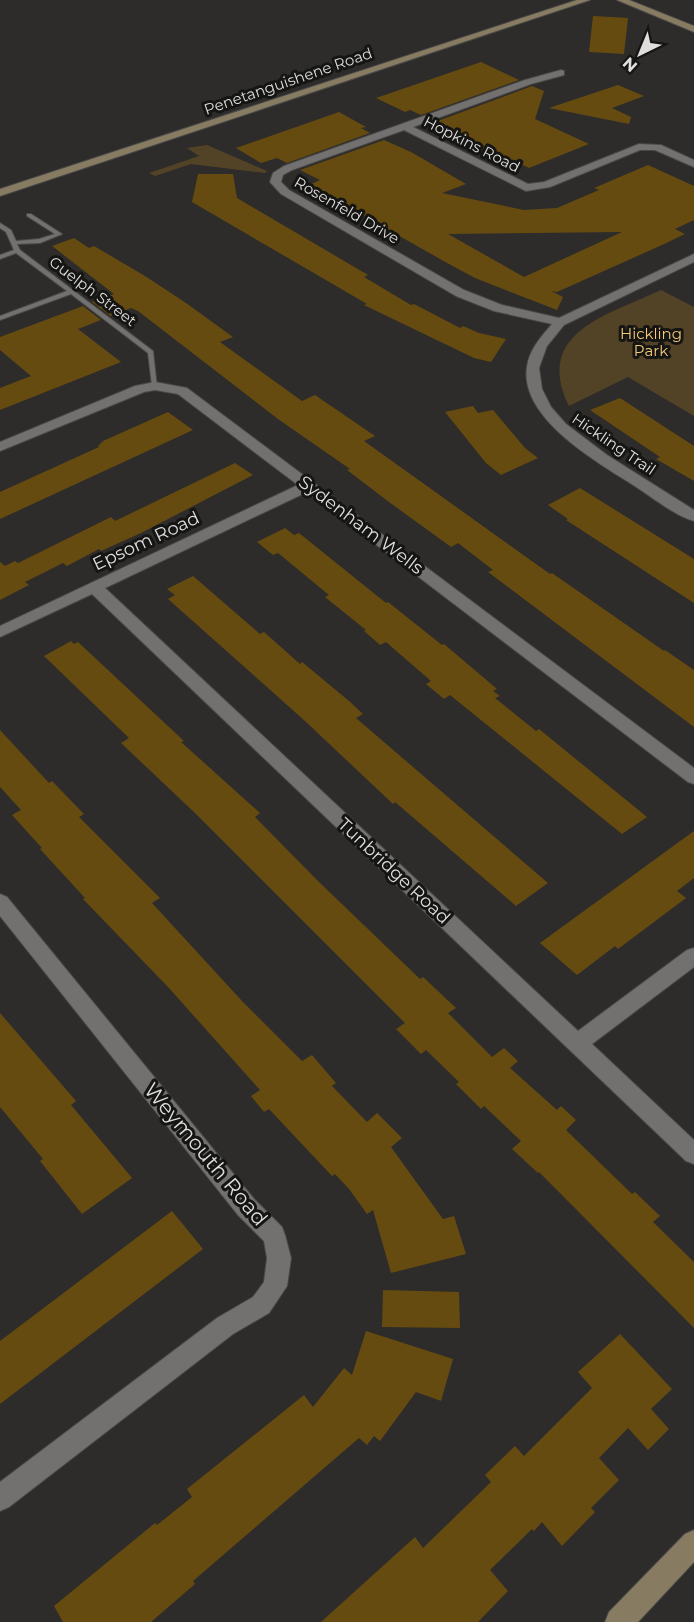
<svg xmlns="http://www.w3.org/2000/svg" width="694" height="1622" font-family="Montserrat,sans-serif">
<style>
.green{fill:#534326}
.building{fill:#664b11;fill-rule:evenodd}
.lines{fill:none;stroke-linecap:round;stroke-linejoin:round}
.lane-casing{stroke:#4a4948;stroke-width:2}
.street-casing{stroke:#4a4948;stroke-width:2}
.secondary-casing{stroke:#4a4948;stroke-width:2}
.lane{fill:#73716f;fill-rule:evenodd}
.street{fill:#73716f;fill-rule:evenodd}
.secondary{fill:#877b62;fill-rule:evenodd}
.labels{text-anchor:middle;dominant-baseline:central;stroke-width:6;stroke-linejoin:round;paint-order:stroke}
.far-street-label{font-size:15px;fill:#dfdedd;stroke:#151514}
.far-park-label{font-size:15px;fill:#f4c978;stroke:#151514}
.street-label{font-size:18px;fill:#dfdedd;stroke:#151514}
.near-street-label{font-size:21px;fill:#dfdedd;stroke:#151514}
</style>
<rect width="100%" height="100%" fill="#2d2c2a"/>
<g class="green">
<path d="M 207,145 L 267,171 L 265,173 L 191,164 L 155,176 L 149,173 L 199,156 L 187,148 Z"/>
<path d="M 661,290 L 694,307 L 694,416 L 628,377 L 569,406 C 533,332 608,315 661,290 Z"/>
</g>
<g class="building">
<path d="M 593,16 L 628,18 L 624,54 L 589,52 Z"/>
<path d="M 481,62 L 519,80 L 421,115 L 410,110 L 405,112 L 376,98 Z"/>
<path d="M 618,85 L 644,96 L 612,108 L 631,117 L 629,124 L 549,108 Z"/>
<path d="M 532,86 L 544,91 L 535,119 L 589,144 L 529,168 L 523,165 L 519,166 L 454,135 L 459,133 L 435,122 Z"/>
<path d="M 339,112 L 366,127 L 361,128 L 370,133 L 287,163 L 277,158 L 261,163 L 236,148 Z"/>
<path d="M 384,140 L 411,152 L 466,184 L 442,193 L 524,210 L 557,208 L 599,190 L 594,188 L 648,165 L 694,186 L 694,220 L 675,229 L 685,234 L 662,245 L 557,292 L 551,291 L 563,297 L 557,310 L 475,278 L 449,264 L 309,185 L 320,180 L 300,170 ZM 622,232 L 524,277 L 448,234 Z"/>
<path d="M 198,174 L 233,174 L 237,198 L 368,275 L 364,277 L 411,305 L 414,304 L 460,328 L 463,326 L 479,333 L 506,339 L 491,362 L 474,358 L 364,305 L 367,304 L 192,202 Z"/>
<path d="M 74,238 L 89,248 L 94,246 L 145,276 L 186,303 L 233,337 L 220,342 L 302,401 L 315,395 L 375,436 L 364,441 L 550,574 L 552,573 L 664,651 L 665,650 L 694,670 L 694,727 L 488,572 L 493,570 L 458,543 L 451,547 L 389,502 L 347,470 L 350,469 L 278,419 L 138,311 L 131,308 L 111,316 L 92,302 L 114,294 L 52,246 Z"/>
<path d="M 83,306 L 101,320 L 78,329 L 121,362 L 0,410 L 0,388 L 31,376 L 0,350 L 0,337 Z"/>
<path d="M 620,398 L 694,446 L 694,481 L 656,459 L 660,457 L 590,410 Z"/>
<path d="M 473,406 L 478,413 L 493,410 L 525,448 L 538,458 L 501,475 L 486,463 L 445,412 Z"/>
<path d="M 168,412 L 193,430 L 0,519 L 0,492 L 99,447 L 98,446 L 103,441 Z"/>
<path d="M 235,463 L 253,475 L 141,533 L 101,551 L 99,549 L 67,566 L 63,563 L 25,582 L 29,585 L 0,600 L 0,562 L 5,566 L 15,561 L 18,563 L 111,517 L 115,521 Z"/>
<path d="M 580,488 L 694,559 L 694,603 L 566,520 L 568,519 L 548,505 Z"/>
<path d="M 285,528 L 294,535 L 299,533 L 386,603 L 388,602 L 442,645 L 444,644 L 497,689 L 493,691 L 500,696 L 495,698 L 536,731 L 539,729 L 647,817 L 622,834 L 450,695 L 444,699 L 426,684 L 431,681 L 386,642 L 380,645 L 364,631 L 366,630 L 325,597 L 329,595 L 278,553 L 273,555 L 257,542 Z"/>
<path d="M 193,576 L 260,634 L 264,632 L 300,664 L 302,662 L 349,701 L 363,714 L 356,718 L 548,883 L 516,906 L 395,802 L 393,804 L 305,721 L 168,599 L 175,595 L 167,589 Z"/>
<path d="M 71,641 L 74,644 L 78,642 L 184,741 L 181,742 L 260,813 L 255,817 L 318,881 L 420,979 L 423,977 L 456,1008 L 448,1013 L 492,1057 L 504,1048 L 518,1061 L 510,1068 L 557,1110 L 561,1106 L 576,1120 L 566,1130 L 632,1194 L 635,1192 L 660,1216 L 653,1222 L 694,1262 L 694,1328 L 539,1172 L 538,1173 L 512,1149 L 521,1141 L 484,1106 L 481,1109 L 456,1084 L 459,1082 L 426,1050 L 421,1054 L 396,1029 L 405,1023 L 196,814 L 121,743 L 129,738 L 44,656 Z"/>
<path d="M 0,730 L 49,783 L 52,781 L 84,814 L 79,817 L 160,898 L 152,903 L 242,1001 L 302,1061 L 312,1055 L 336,1083 L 332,1086 L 367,1122 L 377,1113 L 402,1138 L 391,1147 L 443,1219 L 454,1216 L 466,1254 L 391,1273 L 373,1210 L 367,1214 L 349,1189 L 335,1174 L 332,1176 L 269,1109 L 264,1112 L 251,1096 L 260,1090 L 168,987 L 83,899 L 85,898 L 40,849 L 42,848 L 12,815 L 21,810 L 0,787 Z"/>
<path d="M 694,831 L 694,878 L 677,891 L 686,898 L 618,949 L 615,946 L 577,975 L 540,943 Z"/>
<path d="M 0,1013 L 76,1101 L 71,1105 L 132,1178 L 82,1214 L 40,1161 L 43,1159 L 0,1107 Z"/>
<path d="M 172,1211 L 203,1249 L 0,1404 L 0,1341 Z"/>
<path d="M 383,1290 L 459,1292 L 460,1328 L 382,1327 Z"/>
<path d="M 366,1331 L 453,1359 L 441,1401 L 416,1392 L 380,1441 L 374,1436 L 367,1445 L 359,1438 L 193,1581 L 195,1584 L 151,1622 L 63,1622 L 54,1606 L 155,1523 L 157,1525 L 192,1497 L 187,1489 L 304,1395 L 313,1407 L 344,1368 L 352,1375 Z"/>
<path d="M 620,1334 L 672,1389 L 651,1409 L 669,1429 L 648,1450 L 628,1428 L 599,1458 L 619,1480 L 591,1508 L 595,1512 L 562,1546 L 542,1522 L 534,1531 L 532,1529 L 490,1570 L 508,1591 L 478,1622 L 321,1622 L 415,1537 L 423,1548 L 491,1482 L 485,1475 L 515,1446 L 524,1456 L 592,1388 L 578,1372 Z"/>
</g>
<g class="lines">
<g class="lane-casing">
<path id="lane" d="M 27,214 L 31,214 L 62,234 L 40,243 L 17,244 L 20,250 L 153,351 L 157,387 L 152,386 L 148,353 L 71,294 L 0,320 L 0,316 L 67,291 L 16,253 L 0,259 L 0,255 L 14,250 L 6,232 L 0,228 L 0,223 L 11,230 L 16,241 L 39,239 L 55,234 L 27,216 Z"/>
</g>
<g class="street-casing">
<g id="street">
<path d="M 561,70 L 564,71 L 564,75 L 531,84 L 413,127 L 528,184 L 544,182 L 639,144 L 661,145 L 694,160 L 694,167 L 655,150 L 640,150 L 550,187 L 526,191 L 404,130 L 292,170 L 283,175 L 281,182 L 289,190 L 464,290 L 502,305 L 559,318 L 694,254 L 694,262 L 564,325 L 547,346 L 539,368 L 542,389 L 551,407 L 566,424 L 607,455 L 694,510 L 694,521 C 675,516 648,494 630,483 C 595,461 519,417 527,367 C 529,350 541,337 552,324 L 494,311 L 456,296 L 281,194 L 270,182 L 273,173 L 284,166 L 525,80 Z"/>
<path d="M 155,382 L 187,388 L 694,768 L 694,784 L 688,782 L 307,492 L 105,588 L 578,1031 L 687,950 L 694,948 L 694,967 L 592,1044 L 694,1140 L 694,1164 L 686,1161 L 92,594 L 0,637 L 0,626 L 298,485 L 178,394 L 155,390 L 144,392 L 0,451 L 0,442 L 135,386 Z"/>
<path d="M 0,894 L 7,897 L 254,1199 L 282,1227 L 285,1235 L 291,1258 L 287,1286 L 269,1313 L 233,1334 L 9,1507 L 0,1511 L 0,1482 L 217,1318 L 253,1297 L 264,1282 L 267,1258 L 264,1241 L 238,1215 L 0,916 Z"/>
</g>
</g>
<g class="secondary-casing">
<g id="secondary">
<path d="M 577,0 L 590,0 L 0,196 L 0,189 Z"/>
<path d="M 617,0 L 629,0 L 694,26 L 694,32 Z"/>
<path d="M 694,1530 L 694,1562 L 638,1622 L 605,1622 L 609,1612 L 685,1534 Z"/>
</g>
</g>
<use href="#lane" class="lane"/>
<use href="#street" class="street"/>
<use href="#secondary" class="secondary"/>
</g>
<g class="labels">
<g class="far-street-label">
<text transform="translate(288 81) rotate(-19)">Penetanguishene Road</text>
<text transform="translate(472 144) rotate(27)">Hopkins Road</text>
<text transform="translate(347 210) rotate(30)">Rosenfeld Drive</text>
<text transform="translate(93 291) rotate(37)">Guelph Street</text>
<text transform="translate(614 444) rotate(34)">Hickling Trail</text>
</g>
<g class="far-park-label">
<text x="651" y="333">Hickling<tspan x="651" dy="17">Park</tspan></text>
</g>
<g class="street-label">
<text transform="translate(361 525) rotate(37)">Sydenham Wells</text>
<text transform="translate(146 541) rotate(-25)">Epsom Road</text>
<text transform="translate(394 871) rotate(43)">Tunbridge Road</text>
</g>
<g class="near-street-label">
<text transform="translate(206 1154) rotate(50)">Weymouth Road</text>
</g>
</g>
<g transform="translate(640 54) rotate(223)" stroke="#151514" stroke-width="4.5" paint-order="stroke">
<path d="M0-4.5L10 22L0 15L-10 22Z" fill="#dfdedd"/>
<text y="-9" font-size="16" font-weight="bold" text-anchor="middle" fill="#dfdedd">N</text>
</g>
</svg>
